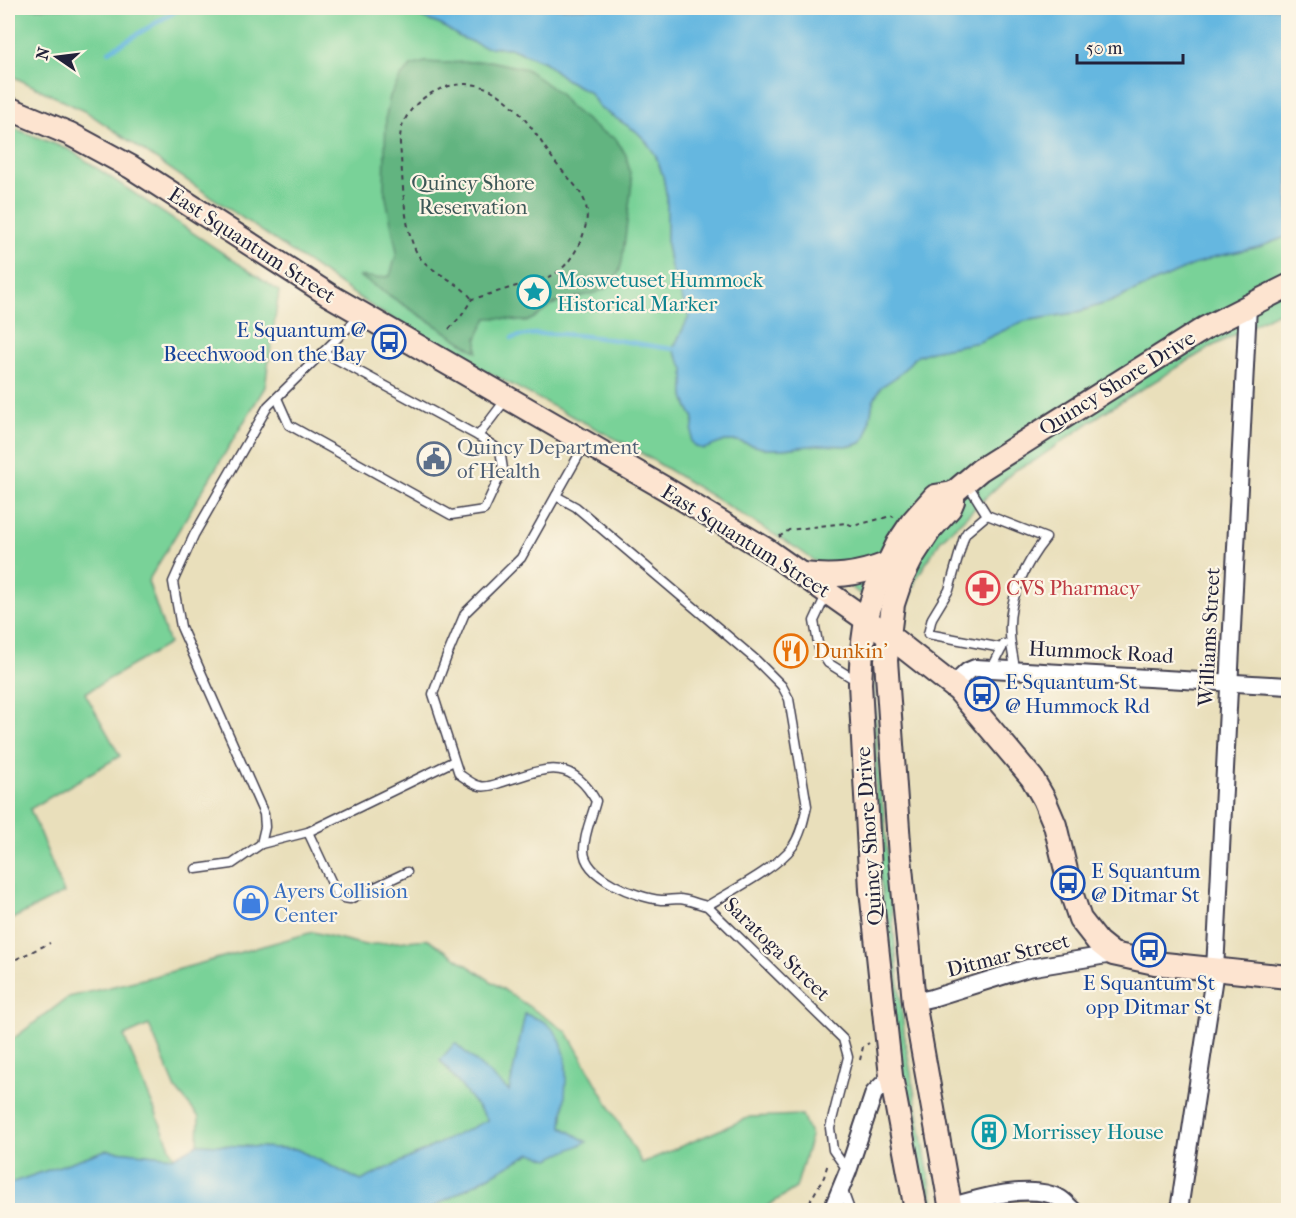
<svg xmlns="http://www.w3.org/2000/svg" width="1296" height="1218" font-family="'IM FELL French Canon',serif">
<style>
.green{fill:#79d298;stroke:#4e7a6a;stroke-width:1.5}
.forest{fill:#62b480;stroke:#426b5e;stroke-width:1.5}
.water{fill:#65b7e0;stroke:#446c8e;stroke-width:1.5}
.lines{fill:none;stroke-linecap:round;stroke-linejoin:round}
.stream{stroke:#65b7e0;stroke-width:4.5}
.lane-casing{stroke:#403e4e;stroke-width:11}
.street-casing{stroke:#403e4e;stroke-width:20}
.secondary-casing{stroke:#403e4e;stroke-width:26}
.path{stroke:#403e4e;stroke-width:2;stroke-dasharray:4.5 4.5;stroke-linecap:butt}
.lane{stroke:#fff;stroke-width:8}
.street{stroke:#fff;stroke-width:16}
.secondary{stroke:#fde4d0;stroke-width:22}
.labels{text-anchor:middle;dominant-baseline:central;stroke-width:4.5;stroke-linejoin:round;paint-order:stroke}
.park-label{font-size:21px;fill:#3c5757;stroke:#fcf5e5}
.street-label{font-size:21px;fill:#22223b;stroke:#fcf5e5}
.culture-label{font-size:21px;fill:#0d838f;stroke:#fcf5e5;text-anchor:start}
.transit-label{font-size:21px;fill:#164399;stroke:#fcf5e5;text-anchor:start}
.service-label{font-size:21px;fill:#4e5e75;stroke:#fcf5e5;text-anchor:start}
.health-label{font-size:21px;fill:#be3a42;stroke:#fcf5e5;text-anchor:start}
.food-label{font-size:21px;fill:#c56008;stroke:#fcf5e5;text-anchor:start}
.shop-label{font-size:21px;fill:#366cbe;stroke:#fcf5e5;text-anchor:start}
</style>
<rect width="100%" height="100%" fill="#fcf5e5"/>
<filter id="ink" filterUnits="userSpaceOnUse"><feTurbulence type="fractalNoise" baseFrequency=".0167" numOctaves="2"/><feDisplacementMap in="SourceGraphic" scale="12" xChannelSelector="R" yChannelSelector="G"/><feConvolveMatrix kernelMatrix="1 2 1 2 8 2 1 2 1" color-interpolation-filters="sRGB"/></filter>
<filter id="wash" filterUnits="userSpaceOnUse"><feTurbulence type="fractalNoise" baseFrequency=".008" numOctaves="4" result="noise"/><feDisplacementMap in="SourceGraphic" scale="24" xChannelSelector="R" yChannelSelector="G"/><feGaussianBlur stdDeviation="1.35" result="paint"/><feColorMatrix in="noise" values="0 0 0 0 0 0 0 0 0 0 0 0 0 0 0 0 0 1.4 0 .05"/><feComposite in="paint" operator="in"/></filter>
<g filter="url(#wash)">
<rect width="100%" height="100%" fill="#e9dfbb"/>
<g class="green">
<path d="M 8,8 L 407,8 L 420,17 L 441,25 L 460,37 L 485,47 L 510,48 L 544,62 L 567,80 L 589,92 L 600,108 L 636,131 L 645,140 L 655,154 L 663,176 L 667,198 L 667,244 L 671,267 L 689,317 L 673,349 L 685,369 L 684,396 L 688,408 L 694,418 L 691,441 L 714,445 L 725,441 L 738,441 L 766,449 L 782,449 L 818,445 L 851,446 L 861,443 L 867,435 L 873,401 L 881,387 L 899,375 L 915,357 L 931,351 L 979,342 L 1024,321 L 1074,313 L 1110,302 L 1193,265 L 1214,257 L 1259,247 L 1288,236 L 1288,307 L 1209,348 L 1106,411 L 1034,461 L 1015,470 L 940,541 L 916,579 L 907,606 L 904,626 L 798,549 L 633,448 L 445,350 L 379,311 L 88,113 L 8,74 Z"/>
<path d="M 8,126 L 70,150 L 279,291 L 265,387 L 148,581 L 169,644 L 85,693 L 120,756 L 30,809 L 64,893 L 8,921 Z"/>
<path d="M 871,659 L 873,659 L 880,789 L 884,812 L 895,946 L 905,1040 L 935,1210 L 926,1210 L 896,1041 L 878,852 Z"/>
<path d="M 313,932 L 365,945 L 428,939 L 567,1032 L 642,1163 L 750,1117 L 802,1115 L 811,1136 L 796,1188 L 761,1210 L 428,1210 L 531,1153 L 586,1142 L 562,1128 L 566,1067 L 546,1023 L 526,1014 L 509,1092 L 456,1044 L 440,1060 L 489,1120 L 361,1181 L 296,1149 L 198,1144 L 199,1117 L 176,1089 L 149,1025 L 124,1036 L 174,1157 L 106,1150 L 8,1184 L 8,1037 L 10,1041 L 69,997 L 155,976 Z"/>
</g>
<path class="forest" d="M 490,61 L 526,69 L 559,93 L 570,107 L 600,131 L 616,139 L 626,155 L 632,182 L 622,262 C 613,303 580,290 552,305 C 543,309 538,318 528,321 C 521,323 500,316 487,318 L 477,338 L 477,352 L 359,276 L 377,278 L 390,276 L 397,252 L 384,188 L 386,116 L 390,96 L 400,78 L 411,66 L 425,62 L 443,63 Z"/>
<g class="water">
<path d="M 407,8 L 1288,8 L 1288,236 L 1259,247 L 1214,257 L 1193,265 L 1110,302 L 1074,313 L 1024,321 L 979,342 L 931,351 L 915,357 L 899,375 L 881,387 L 873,401 L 867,435 L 861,443 L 851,446 L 818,445 L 782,449 L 766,449 L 738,441 L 725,441 L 704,449 L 696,447 L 691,441 L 694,418 L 688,408 L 684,396 L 684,369 L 673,349 L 689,317 L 671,267 L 667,244 L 667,198 L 663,176 L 655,154 L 645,140 L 636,131 L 600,108 L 589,92 L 567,80 L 544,62 L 510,48 L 485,47 L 460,37 L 441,25 L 420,17 Z"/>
<path d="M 525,1014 C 532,1017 541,1019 547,1024 C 576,1046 564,1095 562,1127 L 587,1142 L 549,1159 L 531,1153 L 428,1210 L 8,1210 L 8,1184 L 106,1150 L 174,1157 L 198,1144 L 296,1149 L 361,1181 L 488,1120 L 440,1060 L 455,1043 L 509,1091 Z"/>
</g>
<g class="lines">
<g class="stream">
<path d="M 109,51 L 181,8"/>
<path d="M 512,338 C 552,326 630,343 673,349"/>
</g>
</g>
</g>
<g filter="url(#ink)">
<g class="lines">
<g class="lane-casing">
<g id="lane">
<path d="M 277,398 L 289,425 L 451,515 L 484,510 L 503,469 L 500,450 L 478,436 L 323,352"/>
<path d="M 478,436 L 507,398"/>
<path d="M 585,444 L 521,558 L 465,613 L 447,656 L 433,694 L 459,774 C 465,778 473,785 480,786 C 487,788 496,784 503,782 C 544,769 570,755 596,801 C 592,817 584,833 584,850 C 584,878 638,898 661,900 C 668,900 674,899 680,899 C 689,900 698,904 707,906 L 843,1039 L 848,1057 L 830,1128 L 833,1150 L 848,1171"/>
<path d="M 967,483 L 987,515 L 1046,538 C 1025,564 1008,598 1010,633 C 1010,645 1014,658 1015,670"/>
<path d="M 556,496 L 576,507 L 756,660 L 782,686 L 789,699 L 807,806 C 804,819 801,834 793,846 C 776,869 731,891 707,906"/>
<path d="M 987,515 L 967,532 L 964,537 L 949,590 L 932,618 L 928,634 L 1002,648"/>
<path d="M 827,593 L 814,621 L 819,649 L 828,663 L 857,681"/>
<path d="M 992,668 L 1004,644"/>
<path d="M 308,832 L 337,894 L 343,898 L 350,899 L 407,872"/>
<path d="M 261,844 L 308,832 L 454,761"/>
<path d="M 196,869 L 232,864 L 261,844 L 265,827 L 264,814 L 181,627 L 173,582 L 194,535 L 268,406 L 360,316"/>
<path d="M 842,1188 L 850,1210"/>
</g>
</g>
<g class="street-casing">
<g id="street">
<path d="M 953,685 L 968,671 L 975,668 L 1288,686"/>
<path d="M 914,1002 L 932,998 L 1028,968 L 1113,954"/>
<path d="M 950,1207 C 979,1198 1031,1183 1059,1198 C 1065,1201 1069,1207 1073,1210"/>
<path d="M 832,1210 L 848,1171 L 874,1093 L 891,1076"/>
<path d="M 1179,1210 L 1215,970 L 1248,306"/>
</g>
</g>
<g class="secondary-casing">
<g id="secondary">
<path d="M 8,108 L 70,134 L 131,167 L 329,295 L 666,489 L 767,550 L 888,635 L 958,690 L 1032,778 L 1044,799 L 1055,825 L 1072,895 L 1080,919 L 1098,942 L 1113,954 L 1155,963 L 1288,977"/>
<path d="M 802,574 C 834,577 855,576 886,564"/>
<path d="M 916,1210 L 891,1076 L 871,890 L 860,683 L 862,649 L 866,620 L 875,590 L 898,543 L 912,522 L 935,496 L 953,493 L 980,470 L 1205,328 L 1288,286"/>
<path d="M 951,1210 L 914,1002 L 900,857 L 886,660 L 893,604 L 901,580 L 913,556 L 930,530 L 950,508 L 953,501 L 953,493"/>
</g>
</g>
<g class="path">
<path d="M 523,284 L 530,293 L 536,294 L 541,278"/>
<path d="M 449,329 L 462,315 L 472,299 C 491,294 510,288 529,282 C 537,280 548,278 555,274 C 568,265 576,252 582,238 C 586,227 589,214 585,202 C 579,187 565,175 555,162 C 538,138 522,109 496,93 C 459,68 397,99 400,144 C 403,174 402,243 424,262 C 439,276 459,282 472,299"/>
<path d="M 779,537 L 789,530 L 836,524 L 846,523 L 853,526 L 891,516 L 894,517"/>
<path d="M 8,963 L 50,943"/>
<path d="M 8,1014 L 15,1030"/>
<path d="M 860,1060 L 863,1047 L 869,1043"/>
<path d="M 805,1210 L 824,1177 L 828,1163"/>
</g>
<use href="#lane" class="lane"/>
<use href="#street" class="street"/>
<use href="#secondary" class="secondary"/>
</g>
</g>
<defs>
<g id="sight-ring" transform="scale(1.725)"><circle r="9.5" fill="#fcf5e5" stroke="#0f9aa8" stroke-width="1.5"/><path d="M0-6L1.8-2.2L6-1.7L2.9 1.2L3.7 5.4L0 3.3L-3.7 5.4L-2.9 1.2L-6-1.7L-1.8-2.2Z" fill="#0f9aa8"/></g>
<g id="bus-ring" transform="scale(1.725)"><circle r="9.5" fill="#fcf5e5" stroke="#1a4fb4" stroke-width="1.5"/><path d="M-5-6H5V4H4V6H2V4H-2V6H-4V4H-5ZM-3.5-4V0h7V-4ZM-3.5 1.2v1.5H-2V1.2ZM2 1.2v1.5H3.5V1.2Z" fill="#1a4fb4"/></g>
<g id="civic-ring" transform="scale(1.725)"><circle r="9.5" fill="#fcf5e5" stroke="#5c6f8a" stroke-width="1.5"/><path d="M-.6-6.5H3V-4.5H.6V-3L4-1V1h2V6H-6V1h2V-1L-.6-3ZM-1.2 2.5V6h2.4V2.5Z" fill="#5c6f8a"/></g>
<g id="pharmacy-ring" transform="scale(1.725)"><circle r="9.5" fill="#fcf5e5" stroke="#e0444e" stroke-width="1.5"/><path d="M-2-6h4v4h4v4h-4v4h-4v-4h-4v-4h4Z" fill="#e0444e"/></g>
<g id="restaurant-ring" transform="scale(1.725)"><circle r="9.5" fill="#fcf5e5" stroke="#e8710a" stroke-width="1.5"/><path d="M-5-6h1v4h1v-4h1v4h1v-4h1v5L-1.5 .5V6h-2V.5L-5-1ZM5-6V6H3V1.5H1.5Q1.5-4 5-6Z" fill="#e8710a"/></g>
<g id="shop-ring" transform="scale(1.725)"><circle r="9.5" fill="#fcf5e5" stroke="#3f7fe0" stroke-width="1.5"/><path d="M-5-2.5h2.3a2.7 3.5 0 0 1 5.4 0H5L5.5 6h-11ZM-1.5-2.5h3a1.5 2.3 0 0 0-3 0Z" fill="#3f7fe0"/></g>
<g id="building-ring" transform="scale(1.725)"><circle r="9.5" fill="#fcf5e5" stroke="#0f9aa8" stroke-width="1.5"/><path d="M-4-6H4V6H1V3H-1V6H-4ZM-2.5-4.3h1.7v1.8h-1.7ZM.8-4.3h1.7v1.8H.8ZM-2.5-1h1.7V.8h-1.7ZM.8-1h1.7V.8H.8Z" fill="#0f9aa8"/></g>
</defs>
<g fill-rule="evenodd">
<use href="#sight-ring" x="534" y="292"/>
<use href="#bus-ring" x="389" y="342"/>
<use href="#civic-ring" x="434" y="459"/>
<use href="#pharmacy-ring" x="983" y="588"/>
<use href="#restaurant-ring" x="791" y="651"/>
<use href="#bus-ring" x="982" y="694"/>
<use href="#bus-ring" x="1068" y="883"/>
<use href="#shop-ring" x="251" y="903"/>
<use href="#bus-ring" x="1149" y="950"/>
<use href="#building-ring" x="989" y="1132"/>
</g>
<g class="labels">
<g class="park-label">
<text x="473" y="183">Quincy Shore<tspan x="473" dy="24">Reservation</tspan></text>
</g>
<g class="street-label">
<text transform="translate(252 245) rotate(33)">East Squantum Street</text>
<text transform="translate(1117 383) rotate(-32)">Quincy Shore Drive</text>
<text transform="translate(746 541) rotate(32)">East Squantum Street</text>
<text transform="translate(1209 637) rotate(-87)">Williams Street</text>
<text transform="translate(1101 652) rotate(3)">Hummock Road</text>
<text transform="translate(869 836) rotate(-94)">Quincy Shore Drive</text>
<text transform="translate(777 949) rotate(44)">Saratoga Street</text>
<text transform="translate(1008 955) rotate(-14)">Ditmar Street</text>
</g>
<g class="culture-label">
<text x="557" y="280">Moswetuset Hummock<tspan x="557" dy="24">Historical Marker</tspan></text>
<text x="1012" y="1132">Morrissey House</text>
</g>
<g class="transit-label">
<text x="366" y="330" text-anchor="end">E Squantum @<tspan x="366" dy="24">Beechwood on the Bay</tspan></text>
<text x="1005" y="682">E Squantum St<tspan x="1005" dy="24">@ Hummock Rd</tspan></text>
<text x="1091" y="871">E Squantum<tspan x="1091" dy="24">@ Ditmar St</tspan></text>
<text x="1149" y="983" text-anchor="middle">E Squantum St<tspan x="1149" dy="24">opp Ditmar St</tspan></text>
</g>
<g class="service-label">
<text x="457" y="447">Quincy Department<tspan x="457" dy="24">of Health</tspan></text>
</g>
<g class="health-label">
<text x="1006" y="588">CVS Pharmacy</text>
</g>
<g class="food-label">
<text x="814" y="651">Dunkin'</text>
</g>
<g class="shop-label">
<text x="274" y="891">Ayers Collision<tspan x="274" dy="24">Center</tspan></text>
</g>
</g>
<rect width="1296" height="1218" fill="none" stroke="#fcf5e5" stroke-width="30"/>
<g transform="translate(57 57) rotate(284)" stroke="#fcf5e5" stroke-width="4.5" paint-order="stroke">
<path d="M0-4.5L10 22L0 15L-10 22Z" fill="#22223b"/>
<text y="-9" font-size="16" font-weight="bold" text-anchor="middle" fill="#22223b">N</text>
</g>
<path d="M1077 54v9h106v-9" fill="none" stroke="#22223b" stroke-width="3"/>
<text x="1086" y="54" font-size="18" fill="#22223b" stroke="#fcf5e5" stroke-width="4.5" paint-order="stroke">50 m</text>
</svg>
